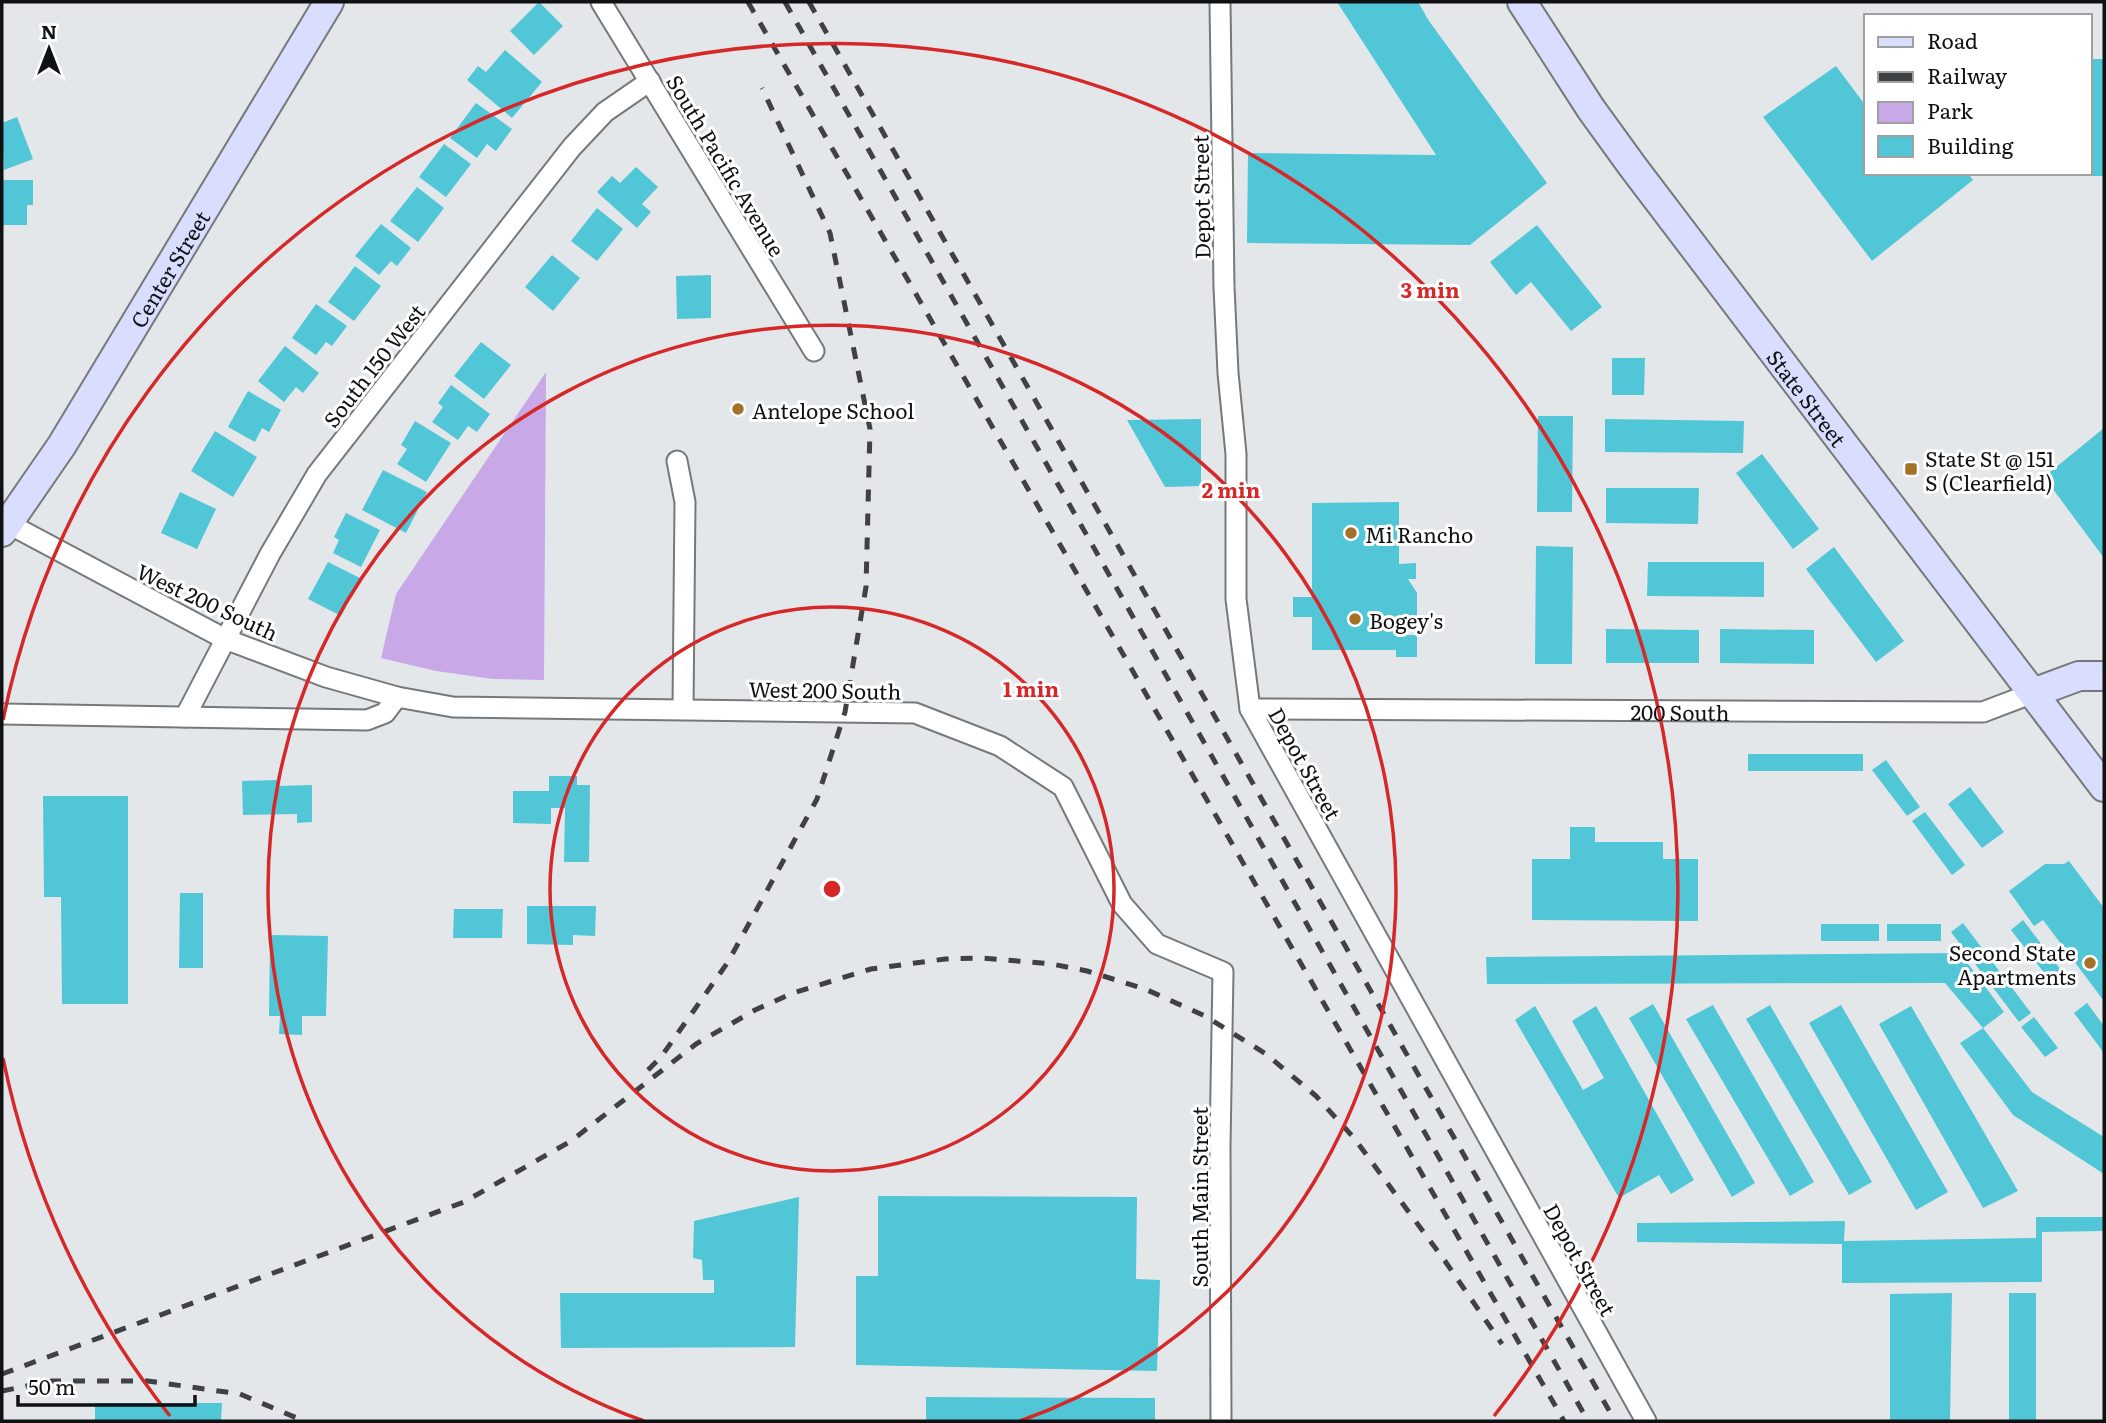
<svg xmlns="http://www.w3.org/2000/svg" width="2106" height="1423" font-family="Literata,serif">
<style>
.green{fill:#c8a8e7}
.building{fill:#51c6d6}
.lines{fill:none;stroke-linecap:round;stroke-linejoin:round}
.street-casing{stroke:#76797c;stroke-width:23}
.secondary-casing{stroke:#76797c;stroke-width:32}
.street{stroke:#fff;stroke-width:19}
.secondary{stroke:#d9defe;stroke-width:28}
.rail{stroke:#404143;stroke-width:5;stroke-dasharray:12 12;stroke-linecap:butt}
.ring{fill:none;stroke:#d62828;stroke-width:3.5}
.poi-dot{fill:#a37227;stroke:#fff;stroke-width:2.5}
.labels{text-anchor:middle;dominant-baseline:central;stroke-width:6;stroke-linejoin:round;paint-order:stroke}
.street-label{font-size:21px;fill:#101112;stroke:#fff}
.poi-label{font-size:21px;fill:#101112;stroke:#fff;text-anchor:start}
.centre{fill:#d62828;stroke:#fff;stroke-width:3.5}
.ring-label{font-size:21px;text-anchor:middle;font-weight:bold;fill:#d62828;stroke:#fff;stroke-width:6;stroke-linejoin:round;paint-order:stroke}
</style>
<rect width="100%" height="100%" fill="#e3e7ea"/>
<path class="green" d="M 546,372 L 544,680 L 493,679 L 436,671 L 381,658 L 396,594 Z"/>
<g class="building">
<path d="M 539,2 L 563,26 L 534,55 L 510,31 Z"/>
<path d="M 1337,2 L 1418,2 L 1429,21 L 1547,183 L 1470,245 L 1247,243 L 1248,153 L 1436,155 Z"/>
<path d="M 505,50 L 542,82 L 512,118 L 467,80 L 478,66 L 486,72 Z"/>
<path d="M 2090,59 L 2104,59 L 2104,176 L 2083,176 L 2083,173 L 2090,173 Z"/>
<path d="M 1836,66 L 1866,106 L 1866,173 L 1968,173 L 1973,180 L 1872,261 L 1763,117 Z"/>
<path d="M 476,103 L 512,129 L 496,151 L 487,144 L 477,158 L 450,138 Z"/>
<path d="M 17,117 L 33,159 L 4,170 L 2,123 Z"/>
<path d="M 444,144 L 471,164 L 446,197 L 419,177 Z"/>
<path d="M 636,167 L 658,187 L 642,204 L 651,212 L 637,228 L 597,192 L 612,176 L 620,183 Z"/>
<path d="M 2,180 L 33,180 L 33,205 L 27,205 L 27,225 L 2,225 Z"/>
<path d="M 417,187 L 444,208 L 418,242 L 390,221 Z"/>
<path d="M 597,208 L 623,229 L 597,261 L 571,241 Z"/>
<path d="M 381,224 L 411,248 L 397,266 L 391,261 L 379,275 L 355,256 Z"/>
<path d="M 1537,225 L 1602,307 L 1571,331 L 1531,282 L 1516,295 L 1490,262 Z"/>
<path d="M 552,255 L 580,278 L 553,311 L 525,287 Z"/>
<path d="M 355,266 L 381,286 L 354,321 L 328,302 Z"/>
<path d="M 711,275 L 711,318 L 677,319 L 676,276 Z"/>
<path d="M 316,304 L 347,326 L 332,346 L 326,342 L 316,355 L 292,338 Z"/>
<path d="M 481,342 L 511,365 L 484,399 L 454,376 Z"/>
<path d="M 285,346 L 319,373 L 303,393 L 296,387 L 284,402 L 258,381 Z"/>
<path d="M 1612,358 L 1645,358 L 1644,395 L 1612,395 Z"/>
<path d="M 451,385 L 490,414 L 477,432 L 468,426 L 458,440 L 432,422 L 443,407 L 438,403 Z"/>
<path d="M 248,391 L 281,410 L 269,432 L 262,428 L 255,442 L 228,427 Z"/>
<path d="M 1538,416 L 1573,416 L 1572,512 L 1537,512 Z"/>
<path d="M 1201,419 L 1201,486 L 1165,487 L 1127,420 Z"/>
<path d="M 1605,419 L 1744,421 L 1743,453 L 1605,452 Z"/>
<path d="M 415,421 L 451,443 L 426,482 L 397,464 L 407,449 L 401,445 Z"/>
<path d="M 2104,428 L 2104,558 L 2044,477 Z"/>
<path d="M 215,431 L 257,457 L 233,497 L 191,471 Z"/>
<path d="M 1762,454 L 1819,529 L 1793,549 L 1736,473 Z"/>
<path d="M 383,470 L 427,492 L 406,533 L 362,510 Z"/>
<path d="M 1606,488 L 1699,488 L 1698,524 L 1606,523 Z"/>
<path d="M 180,492 L 216,509 L 197,549 L 161,533 Z"/>
<path d="M 1399,502 L 1399,564 L 1416,563 L 1416,579 L 1408,579 L 1417,593 L 1417,616 L 1410,626 L 1399,626 L 1399,635 L 1417,635 L 1417,657 L 1396,657 L 1396,650 L 1312,650 L 1312,617 L 1293,617 L 1293,597 L 1312,597 L 1312,503 Z"/>
<path d="M 346,513 L 380,530 L 361,567 L 333,553 L 339,540 L 334,537 Z"/>
<path d="M 1536,546 L 1573,547 L 1572,664 L 1535,664 Z"/>
<path d="M 1834,547 L 1904,641 L 1876,662 L 1806,569 Z"/>
<path d="M 328,562 L 360,578 L 341,616 L 308,599 Z"/>
<path d="M 1648,562 L 1764,562 L 1764,597 L 1647,596 Z"/>
<path d="M 1606,629 L 1699,630 L 1699,663 L 1606,663 Z"/>
<path d="M 1720,629 L 1814,630 L 1814,664 L 1720,663 Z"/>
<rect x="1748" y="754" width="115" height="17"/>
<path d="M 1886,760 L 1920,807 L 1907,816 L 1872,770 Z"/>
<path d="M 549,776 L 577,776 L 577,785 L 590,785 L 589,862 L 564,862 L 565,808 L 551,808 L 551,824 L 513,823 L 513,791 L 549,791 Z"/>
<path d="M 277,780 L 277,786 L 312,785 L 312,822 L 297,823 L 297,814 L 243,815 L 242,781 Z"/>
<path d="M 1970,787 L 2004,832 L 1982,848 L 1948,804 Z"/>
<path d="M 43,796 L 128,796 L 128,1004 L 62,1004 L 61,897 L 44,897 Z"/>
<path d="M 1925,812 L 1965,865 L 1952,875 L 1912,821 Z"/>
<path d="M 1570,827 L 1595,827 L 1595,842 L 1663,842 L 1663,859 L 1698,859 L 1698,921 L 1532,920 L 1532,859 L 1570,859 Z"/>
<path d="M 2069,861 L 2104,908 L 2104,1001 L 2043,920 L 2034,926 L 2009,891 L 2045,864 L 2064,864 Z"/>
<path d="M 180,893 L 203,893 L 203,968 L 179,968 Z"/>
<path d="M 527,906 L 596,906 L 595,936 L 573,935 L 573,945 L 527,944 Z"/>
<path d="M 454,909 L 503,909 L 502,938 L 453,938 Z"/>
<path d="M 2023,920 L 2064,974 L 2052,983 L 2011,930 Z"/>
<path d="M 1963,923 L 2031,1013 L 2019,1022 L 1951,932 Z"/>
<rect x="1821" y="924" width="58" height="17"/>
<rect x="1887" y="924" width="54" height="17"/>
<path d="M 270,935 L 328,936 L 326,1016 L 302,1016 L 302,1035 L 279,1034 L 280,1016 L 269,1016 Z"/>
<path d="M 1960,953 L 2004,1012 L 1983,1028 L 1945,983 L 1487,984 L 1486,957 Z"/>
<path d="M 2087,1003 L 2104,1026 L 2104,1053 L 2074,1013 Z"/>
<path d="M 1653,1004 L 1755,1183 L 1732,1197 L 1629,1018 Z"/>
<path d="M 1713,1005 L 1814,1182 L 1790,1196 L 1686,1019 Z"/>
<path d="M 1770,1005 L 1872,1182 L 1849,1195 L 1746,1019 Z"/>
<path d="M 1841,1005 L 1948,1192 L 1916,1210 L 1809,1023 Z"/>
<path d="M 1535,1006 L 1583,1090 L 1604,1078 L 1572,1021 L 1596,1006 L 1694,1180 L 1671,1194 L 1659,1175 L 1619,1198 L 1515,1020 Z"/>
<path d="M 1911,1006 L 2018,1191 L 1983,1208 L 1879,1024 Z"/>
<path d="M 2034,1017 L 2058,1048 L 2045,1057 L 2021,1027 Z"/>
<path d="M 1983,1028 L 2032,1092 L 2104,1137 L 2104,1174 L 2013,1115 L 1960,1043 Z"/>
<path d="M 878,1196 L 1137,1197 L 1136,1279 L 1160,1280 L 1157,1371 L 856,1365 L 856,1276 L 878,1276 Z"/>
<path d="M 799,1197 L 795,1347 L 561,1348 L 560,1293 L 714,1293 L 714,1280 L 703,1280 L 702,1260 L 693,1258 L 694,1221 Z"/>
<path d="M 2036,1217 L 2104,1217 L 2104,1231 L 2042,1232 L 2042,1282 L 1842,1283 L 1842,1244 L 1637,1242 L 1637,1223 L 1845,1221 L 1844,1241 L 2036,1238 Z"/>
<path d="M 1952,1293 L 1950,1421 L 1890,1421 L 1890,1294 Z"/>
<rect x="2009" y="1293" width="27" height="128"/>
<path d="M 926,1397 L 1155,1398 L 1155,1421 L 926,1421 Z"/>
<path d="M 95,1403 L 222,1403 L 221,1421 L 95,1421 Z"/>
</g>
<g class="lines">
<g class="street-casing">
<g id="street">
<path d="M 601,2 L 814,351"/>
<path d="M 1220,2 L 1224,287 L 1228,373 L 1236,454 L 1236,599 L 1250,709 L 1646,1421"/>
<path d="M 677,461 L 685,502 L 683,709"/>
<path d="M 9,524 L 225,639 L 326,677 L 397,697 L 453,707 L 915,713 L 1000,746 L 1063,787 L 1122,904 L 1157,944 L 1223,972 L 1220,1146 L 1221,1421"/>
<path id="s1" d="M 1250,709 L 1983,712 L 2033,693"/>
<path d="M 2,714 L 367,720 L 385,713 L 397,697"/>
<path d="M 185,717 L 270,554 L 317,474 L 572,147 L 605,112 L 650,81"/>
</g>
</g>
<g class="secondary-casing">
<g id="secondary">
<path id="s2" d="M 1522,2 L 1591,109 L 1633,167 L 2104,787"/>
<path id="s3" d="M 2,532 L 62,445 L 329,2"/>
<path d="M 2033,693 L 2079,676 L 2104,676"/>
</g>
</g>
<use href="#street" class="street"/>
<use href="#secondary" class="secondary"/>
<g class="rail">
<path d="M 748,2 L 1564,1421"/>
<path d="M 785,2 L 1588,1421"/>
<path d="M 809,2 L 1615,1421"/>
<path d="M 648,1070 L 661,1057 L 728,962 L 817,799 L 845,712 L 866,587 L 870,429 L 830,233 L 762,88"/>
<path d="M 2,1374 L 464,1202 L 571,1141 L 696,1044 L 755,1010 L 793,993 L 871,969 L 945,959 L 982,958 L 1052,964 L 1087,971 L 1145,989 L 1205,1016 L 1266,1054 L 1316,1096 L 1354,1138 L 1445,1261 L 1502,1344"/>
<path d="M 2,1391 L 52,1381 L 148,1381 L 240,1394 L 304,1421"/>
</g>
</g>
<g class="ring">
<circle cx="832" cy="889" r="282"/>
<path d="M644 1421A564 564 0 1 1 1020 1421"/>
<path d="M170 1416A846 846 0 0 1 3 1058M3 720A846 846 0 1 1 1494 1416"/>
</g>
<g class="poi-dot">
<circle cx="738" cy="409" r="7"/>
<rect x="1904" y="462" width="14" height="14" rx="3.5"/>
<circle cx="1351" cy="533" r="7"/>
<circle cx="1355" cy="619" r="7"/>
<circle cx="2090" cy="963" r="7"/>
</g>
<g class="labels">
<g class="street-label">
<text transform="translate(727 165) rotate(59)">South Pacific Avenue</text>
<text transform="translate(1200 197) rotate(-91)">Depot Street</text>
<text stroke="none"><textPath href="#s3" startOffset="312">Center Street</textPath></text>
<text transform="translate(373 365) rotate(-52)">South 150 West</text>
<text stroke="none"><textPath href="#s2" startOffset="488">State Street</textPath></text>
<text transform="translate(208 601) rotate(25)">West 200 South</text>
<text transform="translate(825 689) rotate(1)">West 200 South</text>
<text stroke="none"><textPath href="#s1" startOffset="430">200 South</textPath></text>
<text transform="translate(1306 763) rotate(61)">Depot Street</text>
<text transform="translate(1198 1197) rotate(-90)">South Main Street</text>
<text transform="translate(1581 1259) rotate(61)">Depot Street</text>
</g>
<g class="poi-label">
<text x="752" y="409">Antelope School</text>
<text x="1925" y="457">State St @ 151<tspan x="1925" dy="24">S (Clearfield)</tspan></text>
<text x="1365" y="533">Mi Rancho</text>
<text x="1369" y="619">Bogey's</text>
<text x="2076" y="951" text-anchor="end">Second State<tspan x="2076" dy="24">Apartments</tspan></text>
</g>
</g>
<circle cx="832" cy="889" r="10" class="centre"/>
<g class="ring-label">
<text x="1430" y="298">3 min</text>
<text x="1231" y="498">2 min</text>
<text x="1031" y="697">1 min</text>
</g>
<rect width="2106" height="1423" fill="none" stroke="#101112" stroke-width="7"/>
<rect x="1864" y="14" width="228" height="161" fill="#ffffff" stroke="#9fa0a0" stroke-width="2"/>
<rect x="1878" y="37" width="35" height="10" fill="#d9defe" stroke="#9fa0a0" stroke-width="2"/>
<text x="1927" y="49" font-size="21" fill="#101112">Road</text>
<rect x="1878" y="72" width="35" height="10" fill="#404143" stroke="#9fa0a0" stroke-width="2"/>
<text x="1927" y="84" font-size="21" fill="#101112">Railway</text>
<rect x="1878" y="102" width="35" height="21" fill="#c8a8e7" stroke="#9fa0a0" stroke-width="2"/>
<text x="1927" y="119" font-size="21" fill="#101112">Park</text>
<rect x="1878" y="136" width="35" height="21" fill="#51c6d6" stroke="#9fa0a0" stroke-width="2"/>
<text x="1927" y="154" font-size="21" fill="#101112">Building</text>
<g transform="translate(49 49)" stroke="#ffffff" stroke-width="5" paint-order="stroke">
<path d="M0-5L12 26L0 18L-12 26Z" fill="#101112"/>
<text y="-10" font-size="19" font-weight="bold" text-anchor="middle" fill="#101112">N</text>
</g>
<path d="M18 1395v10h177v-10" fill="none" stroke="#101112" stroke-width="3.5"/>
<text x="28" y="1395" font-size="21" fill="#101112" stroke="#ffffff" stroke-width="5" paint-order="stroke">50 m</text>
</svg>
